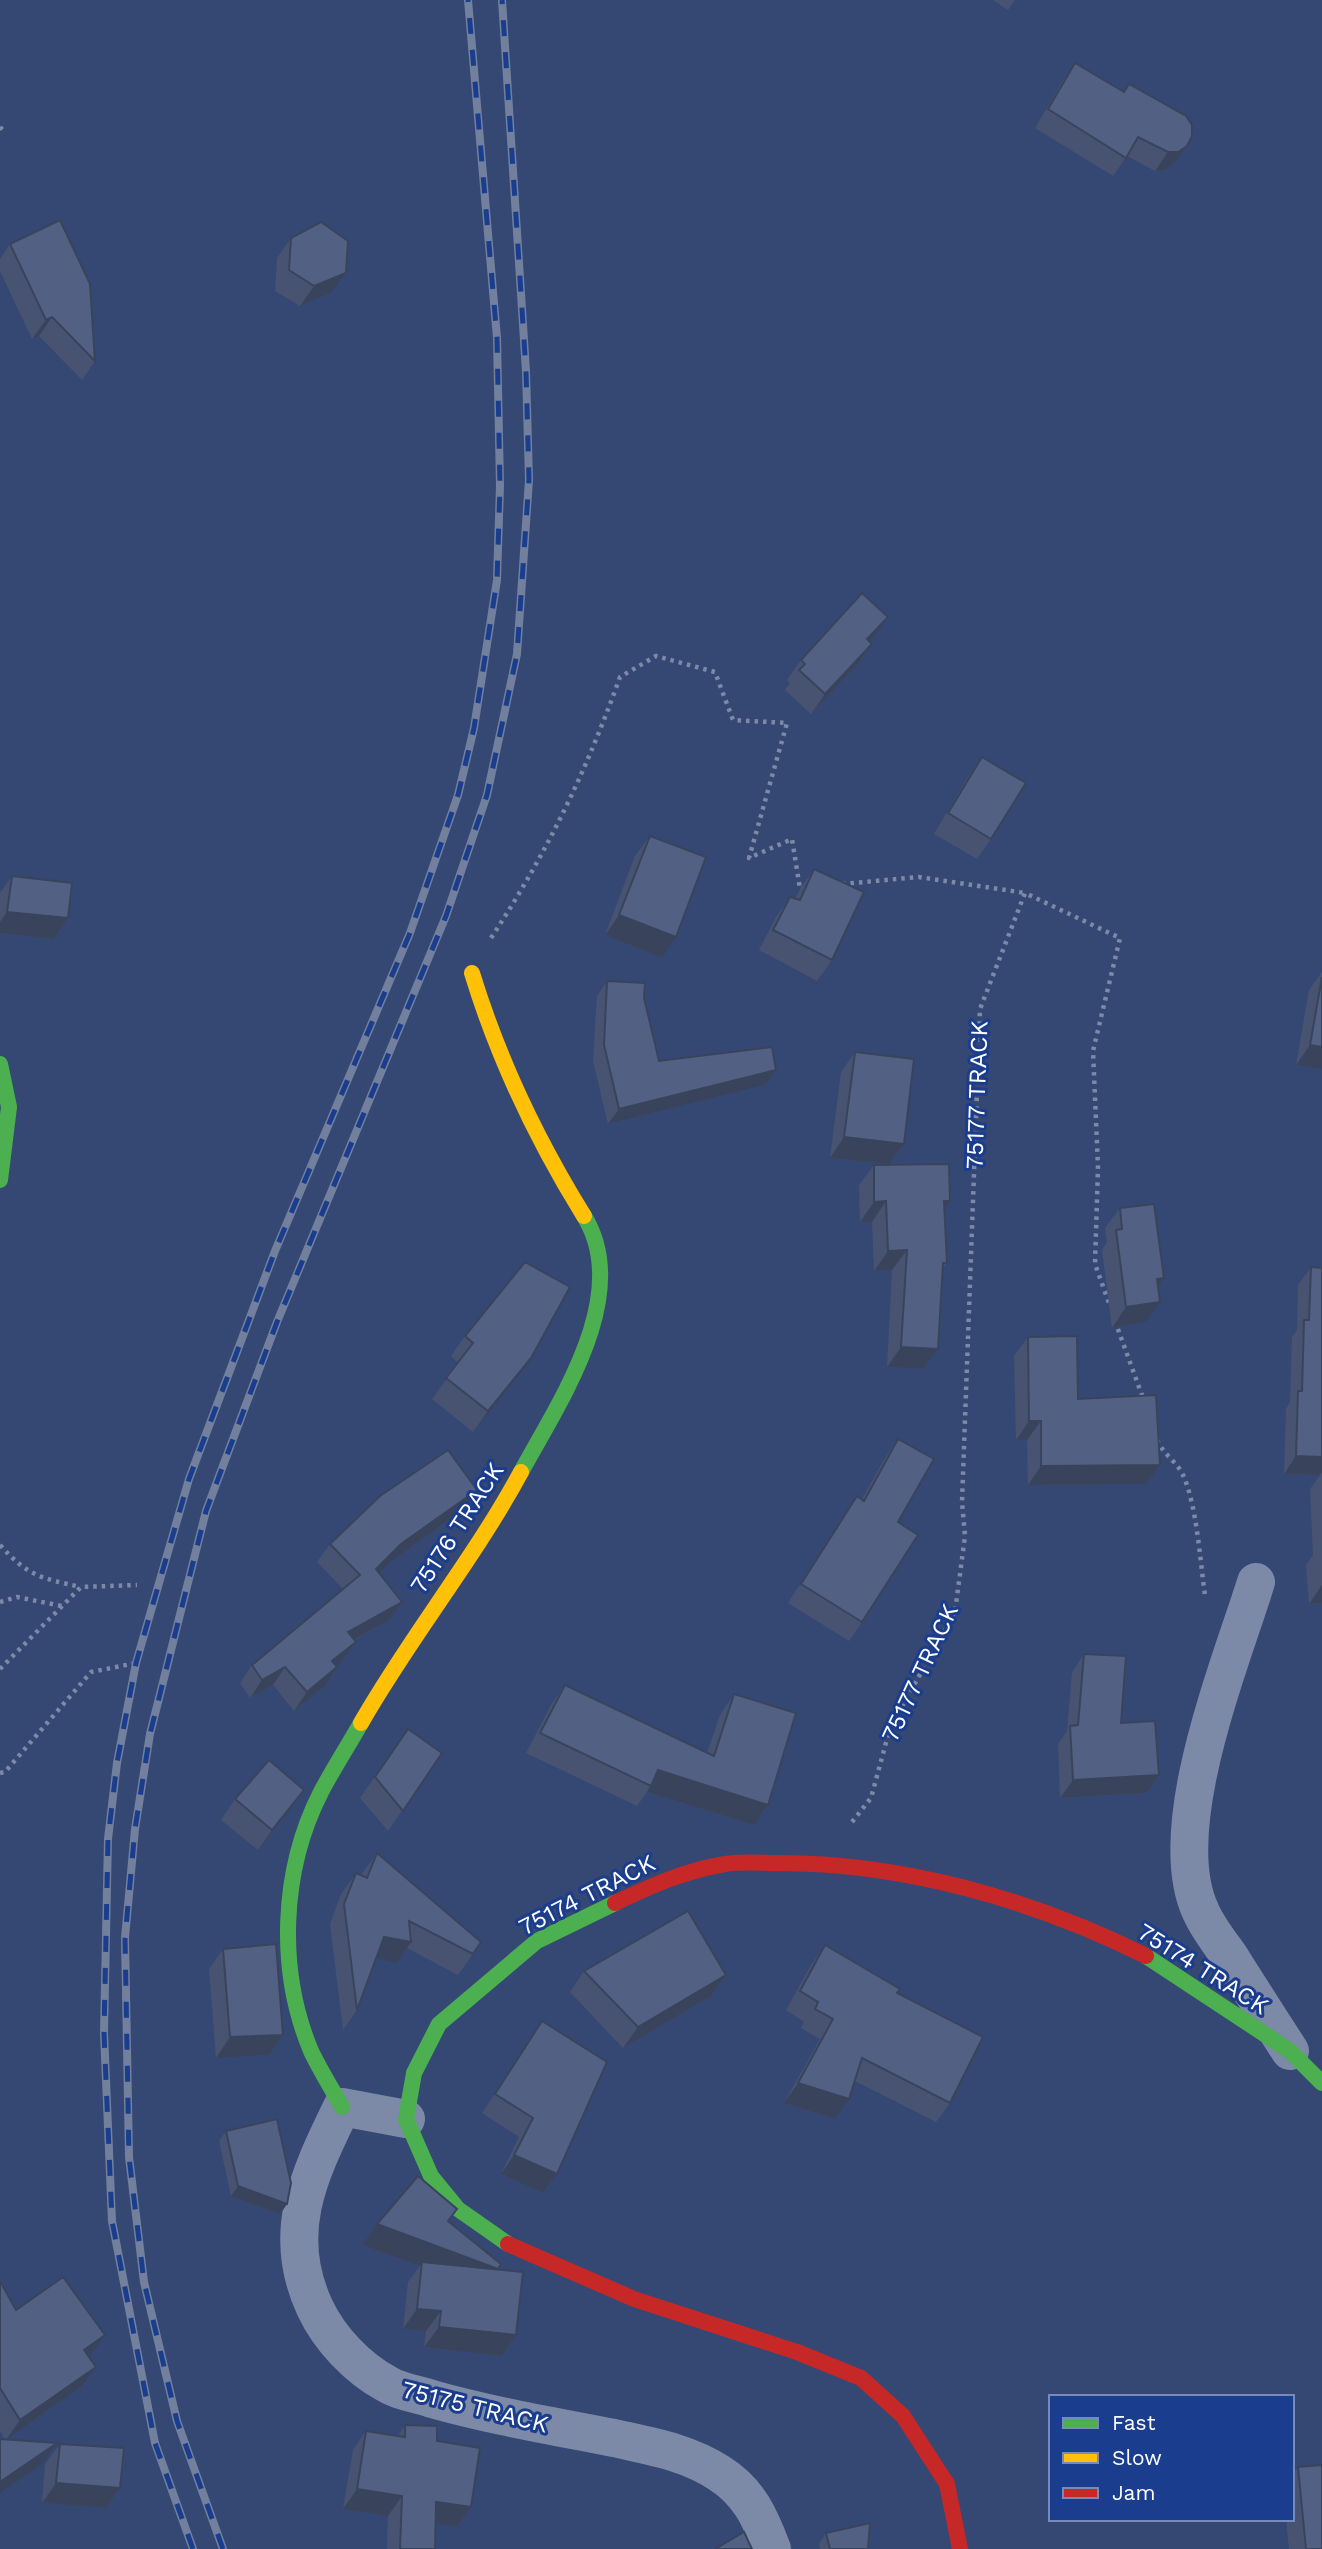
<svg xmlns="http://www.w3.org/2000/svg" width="1322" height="2549" font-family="'Work Sans',sans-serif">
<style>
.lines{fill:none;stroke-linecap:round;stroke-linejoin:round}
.path{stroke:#7c89a7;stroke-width:4.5;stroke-dasharray:3.5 5;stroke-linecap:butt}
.street{stroke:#7c89a7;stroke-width:38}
.fast{stroke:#4caf50;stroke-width:16}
.slow{stroke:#ffc107;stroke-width:16}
.jam{stroke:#c62828;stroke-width:16}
.rail-casing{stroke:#72809e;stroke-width:8}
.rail{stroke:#1b3d8d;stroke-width:5;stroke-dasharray:16;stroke-linecap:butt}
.wall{fill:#475371}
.shaded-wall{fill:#39445c}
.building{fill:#526183;stroke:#39445c;stroke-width:2}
.labels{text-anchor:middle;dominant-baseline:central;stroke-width:6;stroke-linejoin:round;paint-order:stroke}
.street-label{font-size:24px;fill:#fff;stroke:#1b3d8d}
</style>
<rect width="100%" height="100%" fill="#354873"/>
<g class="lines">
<g class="path">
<path d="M 0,127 L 5,132"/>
<path d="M 842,884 L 919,877 L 1025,893"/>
<path d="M 491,938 C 547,853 586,772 620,677 L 656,656 L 715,672 L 733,720 L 787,723 L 749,858 L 792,839 L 800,889 L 805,888"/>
<path d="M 1115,1321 L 1143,1398"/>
<path d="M 1157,1440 C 1163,1454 1177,1462 1183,1475 C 1197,1506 1200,1561 1205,1595"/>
<path d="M 0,1545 C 28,1576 40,1578 81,1587"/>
<path d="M 0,1602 L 17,1597 L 62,1606"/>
<path d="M 0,1669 L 81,1587 L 137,1585"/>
<path d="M 0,1773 L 5,1772 L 91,1672 L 136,1663"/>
<path d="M 852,1822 L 871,1798 L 890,1728 L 955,1612 L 965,1536 L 962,1502 L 980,1009 L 1025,893 L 1120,938 L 1093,1051 L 1098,1167 L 1095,1264 L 1110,1306"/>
</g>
<g class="street">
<path d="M 1256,1582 C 1230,1666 1162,1830 1201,1912 C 1208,1928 1220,1943 1230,1957 C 1250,1989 1270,2020 1290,2051"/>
<path d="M 406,2119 L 342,2107 C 309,2175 280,2233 315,2308 C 329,2338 357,2368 387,2384 C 399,2392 418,2394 432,2399 C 492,2416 553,2426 614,2438 C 650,2446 687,2452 719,2473 C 749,2492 760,2517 772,2549"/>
</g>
<g class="fast">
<path d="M 0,1064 L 9,1107 L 0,1180"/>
<path d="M 521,1472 C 559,1402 633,1295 584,1216"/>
<path d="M 1146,1956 L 1290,2051 L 1322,2083"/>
<path d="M 342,2107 C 332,2089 320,2070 311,2051 C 277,1970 281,1870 321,1792 C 333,1769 348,1746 361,1723"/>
<path d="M 508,2244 L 458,2209 L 431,2176 L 406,2119 L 414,2073 L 439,2024 L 537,1941 L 615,1903"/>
</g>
<g class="slow">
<path d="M 472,973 C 498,1058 537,1140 584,1216"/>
<path d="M 361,1723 C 410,1637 474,1559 521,1472"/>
</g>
<g class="jam">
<path d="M 615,1903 C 653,1885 684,1871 725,1864 C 742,1861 761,1863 778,1863 C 904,1863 1034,1900 1146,1956"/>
<path d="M 508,2244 L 634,2299 L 797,2352 L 861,2378 L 903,2416 L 947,2484 L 960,2549"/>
</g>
<g class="rail-casing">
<g id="rail">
<path d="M 193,2549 L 155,2443 L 112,2221 L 104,2033 L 108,1839 L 117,1763 L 136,1663 L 189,1479 L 275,1251 L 410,933 L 458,795 L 474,728 L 497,580 L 500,486 L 497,338 L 468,0"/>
<path d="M 223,2549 L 177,2421 L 144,2282 L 129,2157 L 125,1938 L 135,1829 L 150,1734 L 206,1511 L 277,1322 L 446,916 L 487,795 L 517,654 L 529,480 L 526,371 L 502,0"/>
</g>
</g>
<use href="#rail" class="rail"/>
</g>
<g class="wall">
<path d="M 993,0 L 1015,0 L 1008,10 Z"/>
<path d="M 1075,63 L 1187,146 L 1174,164 L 1165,170 L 1155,171 L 1127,156 L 1113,176 L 1035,128 L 1062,82 Z"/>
<path d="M 291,238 L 331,293 L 300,306 L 275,291 L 277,258 Z"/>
<path d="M 10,244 L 95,361 L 82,380 L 39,336 L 32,339 L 0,271 L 0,259 Z"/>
<path d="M 873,638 L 869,642 L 872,644 L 858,664 L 811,714 L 785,690 L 790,683 L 787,680 L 801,660 Z"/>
<path d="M 982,757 L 991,839 L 977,859 L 934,834 L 968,777 Z"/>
<path d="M 650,836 L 662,958 L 605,935 L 635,856 Z"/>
<path d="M 814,869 L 832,960 L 817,981 L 759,950 L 776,917 L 790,897 L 795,899 L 800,889 Z"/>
<path d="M 12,876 L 68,918 L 54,939 L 0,933 L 0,893 Z"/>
<path d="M 1322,972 L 1322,1069 L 1296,1065 L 1309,990 Z"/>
<path d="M 607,981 L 659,1061 L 776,1070 L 765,1085 L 608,1124 L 593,1061 L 597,996 Z"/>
<path d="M 855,1052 L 904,1144 L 889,1164 L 830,1158 L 841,1072 Z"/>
<path d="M 874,1165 L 944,1209 L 947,1263 L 942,1269 L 923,1369 L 887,1367 L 892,1270 L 874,1271 L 872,1222 L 860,1222 L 859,1185 Z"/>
<path d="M 1120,1208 L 1164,1278 L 1158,1286 L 1146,1322 L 1112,1328 L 1102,1250 L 1107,1242 L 1105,1228 Z"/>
<path d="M 1311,1267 L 1322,1268 L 1322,1603 L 1309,1604 L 1306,1565 L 1313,1555 L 1310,1489 L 1320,1475 L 1284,1474 L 1286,1409 L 1290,1402 L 1292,1337 L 1297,1330 L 1298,1285 Z"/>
<path d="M 465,1336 L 516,1379 L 473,1432 L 432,1399 L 458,1363 L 451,1356 Z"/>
<path d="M 1028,1337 L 1078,1399 L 1146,1484 L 1028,1485 L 1027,1440 L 1016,1440 L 1014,1356 Z"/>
<path d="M 898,1439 L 898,1522 L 862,1622 L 849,1641 L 788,1603 L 857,1496 L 862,1499 L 885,1458 Z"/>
<path d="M 477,1490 L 464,1509 L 389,1563 L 379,1572 L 389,1620 L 354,1640 L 356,1642 L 343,1660 L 336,1666 L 337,1667 L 325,1686 L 294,1711 L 273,1685 L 250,1698 L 240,1683 L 252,1665 L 343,1589 L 317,1562 L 330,1544 Z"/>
<path d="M 1084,1654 L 1121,1723 L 1159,1775 L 1146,1793 L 1060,1798 L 1058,1744 L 1067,1731 L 1072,1672 Z"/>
<path d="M 565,1685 L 707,1753 L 720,1715 L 734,1694 L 768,1805 L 754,1825 L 647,1792 L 637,1806 L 526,1753 L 551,1705 Z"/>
<path d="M 408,1729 L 442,1753 L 388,1831 L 360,1798 Z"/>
<path d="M 235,1799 L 289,1811 L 258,1850 L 221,1820 Z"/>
<path d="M 377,1853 L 473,1954 L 458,1975 L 407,1948 L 397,1963 L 376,1958 L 357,2010 L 343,2030 L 330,1924 L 341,1894 L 356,1873 L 361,1875 Z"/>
<path d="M 825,1945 L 897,1993 L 950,2103 L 936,2122 L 855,2081 L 835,2119 L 784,2103 L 820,2039 L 801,2028 L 804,2022 L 786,2010 L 811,1965 Z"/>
<path d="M 223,1949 L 283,2035 L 269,2055 L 216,2058 L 209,1969 Z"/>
<path d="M 584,1971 L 726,1975 L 711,1996 L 623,2048 L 570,1992 Z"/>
<path d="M 542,2021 L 557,2174 L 543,2193 L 501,2174 L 519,2137 L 482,2113 Z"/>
<path d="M 226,2131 L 287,2204 L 280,2214 L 231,2196 L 219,2141 Z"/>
<path d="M 457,2209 L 449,2221 L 497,2270 L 516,2335 L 502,2356 L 424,2347 L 426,2331 L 403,2329 L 408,2282 L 420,2266 L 362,2245 L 377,2224 Z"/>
<path d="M 0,2281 L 16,2310 L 105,2335 L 89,2357 L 81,2387 L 6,2440 L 42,2464 L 5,2440 L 0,2431 Z"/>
<path d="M 405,2425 L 437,2441 L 471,2507 L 457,2527 L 435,2523 L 435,2549 L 387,2549 L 388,2516 L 343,2509 L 353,2450 L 366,2431 L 398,2436 Z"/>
<path d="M 60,2444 L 120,2488 L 106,2508 L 42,2503 L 45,2464 Z"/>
<path d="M 1298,2467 L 1322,2549 L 1289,2549 L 1286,2519 L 1292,2519 L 1292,2475 Z"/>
<path d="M 826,2533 L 868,2549 L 820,2549 L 819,2544 Z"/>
</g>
<g class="shaded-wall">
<path d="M 1187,146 L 1174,164 L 1165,170 L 1155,171 L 1168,152 Z"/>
<path d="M 346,273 L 331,293 L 300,306 L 314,286 Z"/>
<path d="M 52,317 L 39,336 L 32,339 L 46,320 Z"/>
<path d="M 888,617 L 873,638 L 852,660 L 867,639 Z"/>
<path d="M 872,644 L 858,664 L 811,714 L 825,694 Z"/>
<path d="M 7,912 L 68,918 L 54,939 L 0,933 L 0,922 Z"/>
<path d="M 619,915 L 676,937 L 662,958 L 605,935 Z"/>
<path d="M 1310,1045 L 1322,1047 L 1322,1069 L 1296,1065 Z"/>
<path d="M 776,1070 L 765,1085 L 608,1124 L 619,1109 Z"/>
<path d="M 844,1137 L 904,1144 L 889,1164 L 830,1158 Z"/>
<path d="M 886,1201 L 872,1222 L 860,1222 L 874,1202 Z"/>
<path d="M 944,1201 L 950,1201 L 936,1221 Z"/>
<path d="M 907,1250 L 892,1270 L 874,1271 L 888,1251 Z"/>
<path d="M 1164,1278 L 1149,1299 L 1157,1279 Z"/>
<path d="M 1160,1302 L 1146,1322 L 1112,1328 L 1126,1307 Z"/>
<path d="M 901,1347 L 938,1349 L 923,1369 L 887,1367 Z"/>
<path d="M 531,1358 L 516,1379 L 473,1432 L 488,1411 Z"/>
<path d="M 1029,1421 L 1041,1421 L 1027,1440 L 1016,1440 Z"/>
<path d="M 1296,1456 L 1322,1457 L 1322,1472 L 1320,1475 L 1284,1474 Z"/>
<path d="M 1160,1465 L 1146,1484 L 1028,1485 L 1041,1466 Z"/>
<path d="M 477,1490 L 464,1509 L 389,1563 L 364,1588 L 376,1569 L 401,1544 Z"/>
<path d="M 1322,1585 L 1322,1603 L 1309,1604 Z"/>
<path d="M 402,1602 L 389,1620 L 335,1650 L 348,1632 Z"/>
<path d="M 356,1642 L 343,1660 L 320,1680 L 332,1661 Z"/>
<path d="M 285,1667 L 273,1685 L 250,1698 L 262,1680 Z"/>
<path d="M 337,1667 L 325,1686 L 294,1711 L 307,1692 Z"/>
<path d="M 658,1770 L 768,1805 L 754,1825 L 647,1792 Z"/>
<path d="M 1159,1775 L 1146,1793 L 1060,1798 L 1073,1780 Z"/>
<path d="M 304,1790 L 289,1811 L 258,1850 L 272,1830 Z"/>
<path d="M 384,1937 L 411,1942 L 397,1963 L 370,1957 Z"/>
<path d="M 726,1975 L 711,1996 L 623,2048 L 638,2027 Z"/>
<path d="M 283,2035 L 269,2055 L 216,2058 L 230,2037 Z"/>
<path d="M 798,2083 L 849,2099 L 835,2119 L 784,2103 Z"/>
<path d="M 514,2155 L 557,2174 L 543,2193 L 501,2174 Z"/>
<path d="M 238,2186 L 287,2204 L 280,2214 L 231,2196 Z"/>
<path d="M 377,2224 L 498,2269 L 483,2289 L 422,2262 L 420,2266 L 362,2245 Z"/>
<path d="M 417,2309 L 441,2311 L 426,2331 L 403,2329 Z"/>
<path d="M 439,2327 L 516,2335 L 502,2356 L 424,2347 Z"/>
<path d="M 105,2335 L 91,2355 L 69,2370 L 84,2350 Z"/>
<path d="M 96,2367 L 81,2387 L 6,2440 L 20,2420 Z"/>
<path d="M 57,2443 L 42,2464 L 0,2493 L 0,2482 Z"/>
<path d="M 56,2483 L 120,2488 L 106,2508 L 42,2503 Z"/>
<path d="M 357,2489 L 402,2496 L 388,2516 L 343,2509 Z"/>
<path d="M 436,2502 L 471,2507 L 457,2527 L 422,2521 Z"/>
</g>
<g class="building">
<path d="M 1075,63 L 1124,92 L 1129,84 L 1186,116 L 1192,125 L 1192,136 L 1187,146 L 1178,152 L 1168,152 L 1138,137 L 1126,158 L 1048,109 Z"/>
<path d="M 60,220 L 90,284 L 95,361 L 52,317 L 46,320 L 10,244 Z"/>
<path d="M 321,222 L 348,241 L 346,273 L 314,286 L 289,270 L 291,238 Z"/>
<path d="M 862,593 L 888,617 L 867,639 L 872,644 L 825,694 L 799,670 L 805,664 L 801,660 Z"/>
<path d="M 982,757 L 1026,783 L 991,839 L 948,813 Z"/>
<path d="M 650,836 L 706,857 L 676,937 L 619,915 Z"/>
<path d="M 814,869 L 864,892 L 832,960 L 773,930 L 790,897 L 800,900 Z"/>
<path d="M 12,876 L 72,883 L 68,918 L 7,912 Z"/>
<path d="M 1322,977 L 1322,1047 L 1310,1045 Z"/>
<path d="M 607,981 L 645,983 L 644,998 L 659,1061 L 772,1047 L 776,1070 L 619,1109 L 604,1045 Z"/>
<path d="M 855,1052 L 914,1059 L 904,1144 L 844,1137 Z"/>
<path d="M 949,1164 L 950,1201 L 944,1201 L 947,1263 L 943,1263 L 938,1349 L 901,1347 L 907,1250 L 888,1251 L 886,1201 L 874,1202 L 874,1165 Z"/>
<path d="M 1154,1204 L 1164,1278 L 1157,1279 L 1160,1302 L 1126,1307 L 1116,1230 L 1122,1229 L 1120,1208 Z"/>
<path d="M 525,1262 L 570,1287 L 531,1358 L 488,1411 L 446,1378 L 473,1343 L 465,1336 Z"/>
<path d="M 1311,1267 L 1322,1268 L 1322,1457 L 1296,1456 L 1298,1391 L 1302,1391 L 1304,1320 L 1309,1320 Z"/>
<path d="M 1077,1336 L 1078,1399 L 1156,1395 L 1160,1465 L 1041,1466 L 1041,1421 L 1029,1421 L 1028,1337 Z"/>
<path d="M 898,1439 L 934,1459 L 898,1522 L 918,1535 L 862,1622 L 801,1584 L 857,1496 L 864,1501 Z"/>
<path d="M 448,1450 L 477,1490 L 401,1544 L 376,1569 L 402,1602 L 348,1632 L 356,1642 L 332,1661 L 337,1667 L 307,1692 L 285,1667 L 262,1680 L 252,1665 L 360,1575 L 330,1544 L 380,1496 Z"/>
<path d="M 1084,1654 L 1126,1656 L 1121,1723 L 1155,1721 L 1159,1775 L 1073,1780 L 1070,1726 L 1078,1725 Z"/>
<path d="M 565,1685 L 714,1756 L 734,1694 L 796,1713 L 768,1805 L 658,1770 L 651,1786 L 540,1733 Z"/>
<path d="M 408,1729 L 442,1753 L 403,1811 L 375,1777 Z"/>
<path d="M 269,1760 L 304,1790 L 272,1830 L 235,1799 Z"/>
<path d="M 377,1853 L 481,1942 L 473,1954 L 409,1921 L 411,1942 L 384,1937 L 357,2010 L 344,1904 L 356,1873 L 367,1878 Z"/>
<path d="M 688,1911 L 726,1975 L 638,2027 L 584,1971 Z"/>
<path d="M 276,1944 L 283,2035 L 230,2037 L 223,1949 Z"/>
<path d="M 825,1945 L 900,1989 L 897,1993 L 983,2037 L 950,2103 L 862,2058 L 849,2099 L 798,2083 L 833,2019 L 815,2009 L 818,2002 L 800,1991 Z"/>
<path d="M 542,2021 L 607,2062 L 557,2174 L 514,2155 L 533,2118 L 495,2094 Z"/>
<path d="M 277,2119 L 291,2183 L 287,2204 L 238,2186 L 226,2131 Z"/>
<path d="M 418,2176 L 457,2209 L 448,2221 L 501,2264 L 498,2269 L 377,2224 Z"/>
<path d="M 422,2262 L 523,2272 L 516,2335 L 439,2327 L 441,2311 L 417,2309 Z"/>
<path d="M 63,2277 L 105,2335 L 84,2350 L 96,2367 L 20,2420 L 0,2388 L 0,2281 L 16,2310 Z"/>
<path d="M 405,2425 L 437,2426 L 437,2441 L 480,2448 L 471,2507 L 436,2502 L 435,2549 L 400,2549 L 402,2496 L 357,2489 L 366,2431 L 405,2437 Z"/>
<path d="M 0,2439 L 57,2443 L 0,2482 Z"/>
<path d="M 60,2444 L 124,2448 L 120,2488 L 56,2483 Z"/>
<path d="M 1322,2465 L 1322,2549 L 1306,2549 L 1298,2467 Z"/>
<path d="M 870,2523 L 868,2549 L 830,2549 L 826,2533 Z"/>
<path d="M 744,2532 L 752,2549 L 715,2549 Z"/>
</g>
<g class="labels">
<g class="street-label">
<text transform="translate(977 1095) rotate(-88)">75177 TRACK</text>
<text transform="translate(457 1528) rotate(-57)">75176 TRACK</text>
<text transform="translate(920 1673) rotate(-65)">75177 TRACK</text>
<text transform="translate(587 1895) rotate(-27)">75174 TRACK</text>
<text transform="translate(1203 1969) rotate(32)">75174 TRACK</text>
<text transform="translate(475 2407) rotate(14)">75175 TRACK</text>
</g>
</g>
<rect x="1049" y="2395" width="245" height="126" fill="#1b3d8d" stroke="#768bbb" stroke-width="2"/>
<rect x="1063" y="2418" width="35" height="10" fill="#4caf50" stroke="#768bbb" stroke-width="2"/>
<text x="1112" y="2430" font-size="21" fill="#ffffff">Fast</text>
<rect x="1063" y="2453" width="35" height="10" fill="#ffc107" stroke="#768bbb" stroke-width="2"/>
<text x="1112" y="2465" font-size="21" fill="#ffffff">Slow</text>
<rect x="1063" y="2488" width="35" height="10" fill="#c62828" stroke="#768bbb" stroke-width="2"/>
<text x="1112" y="2500" font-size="21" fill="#ffffff">Jam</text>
</svg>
